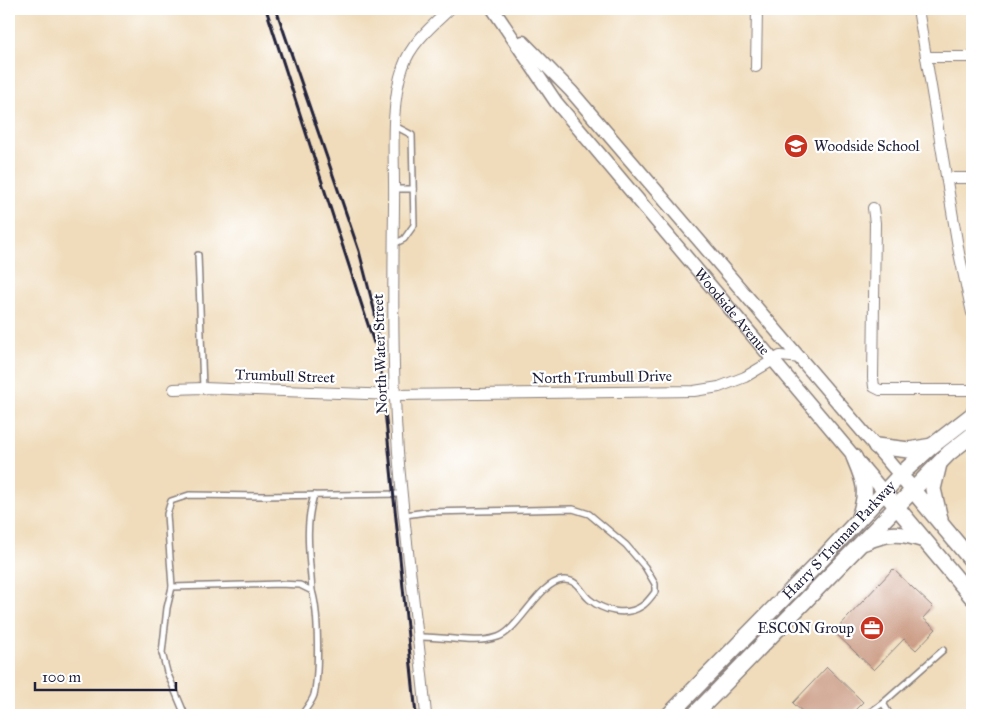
<svg xmlns="http://www.w3.org/2000/svg" width="981" height="724" font-family="'IM FELL Great Primer',serif">
<style>
.building{fill:#cc9d86}
.lines{fill:none;stroke-linecap:round;stroke-linejoin:round}
.service-casing{stroke:#897f7b;stroke-width:8}
.minor-casing{stroke:#897f7b;stroke-width:12}
.tertiary-casing{stroke:#897f7b;stroke-width:15}
.secondary-casing{stroke:#897f7b;stroke-width:18}
.service{stroke:#fff;stroke-width:5}
.minor{stroke:#fff;stroke-width:10}
.tertiary{stroke:#fff;stroke-width:12}
.secondary{stroke:#fff;stroke-width:15}
.rail{stroke:#22223b;stroke-width:3}
.labels{text-anchor:middle;dominant-baseline:central;stroke-width:4.5;stroke-linejoin:round;paint-order:stroke}
.poi-label{font-size:15px;fill:#22223b;stroke:#fff;text-anchor:start}
.street-label{font-size:15px;fill:#22223b;stroke:#fff}
</style>
<rect width="100%" height="100%" fill="#fff"/>
<filter id="ink" filterUnits="userSpaceOnUse"><feTurbulence type="fractalNoise" baseFrequency=".02" numOctaves="2"/><feDisplacementMap in="SourceGraphic" scale="10" xChannelSelector="R" yChannelSelector="G"/><feConvolveMatrix kernelMatrix="1 2 1 2 8 2 1 2 1" color-interpolation-filters="sRGB"/></filter>
<filter id="wash" filterUnits="userSpaceOnUse"><feTurbulence type="fractalNoise" baseFrequency=".0096" numOctaves="4" result="noise"/><feDisplacementMap in="SourceGraphic" scale="20" xChannelSelector="R" yChannelSelector="G"/><feGaussianBlur stdDeviation="1.12" result="paint"/><feColorMatrix in="noise" values="0 0 0 0 0 0 0 0 0 0 0 0 0 0 0 0 0 1.4 0 .05"/><feComposite in="paint" operator="in"/></filter>
<g filter="url(#wash)">
<rect width="100%" height="100%" fill="#f0dcbb"/>
<g id="blocks">
<g class="building">
<path d="M 893,569 L 933,607 L 923,618 L 936,629 L 916,650 L 904,639 L 874,670 L 834,632 Z"/>
<path d="M 827,667 L 863,702 L 850,715 L 806,715 L 793,703 Z"/>
</g>
</g>
</g>
<g filter="url(#ink)">
<use href="#blocks" fill-opacity="0" stroke="#897f7b" stroke-width="1"/>
<g class="lines">
<g class="service-casing">
<g id="service">
<path d="M 394,189 L 413,189"/>
<path d="M 394,244 L 404,239 L 414,225 L 412,135 L 395,126"/>
<path d="M 198,255 L 203,388"/>
<path d="M 405,515 L 426,512 L 573,509 L 589,514 L 626,545 L 645,567 L 655,584 L 655,592 C 651,597 647,603 642,606 C 626,617 603,611 589,599 C 580,591 578,579 563,580 C 539,582 519,630 498,637 C 474,645 444,636 419,637"/>
<path d="M 172,587 L 280,584 L 300,585 L 312,591 C 319,612 319,674 314,695 C 312,702 305,709 302,715"/>
<path d="M 312,591 C 310,559 304,527 314,495"/>
<path d="M 185,715 L 167,672 L 162,653 L 167,608 L 172,587 L 167,514 L 171,501 L 189,495 L 262,496 L 402,494"/>
<path d="M 866,715 L 883,703"/>
<path d="M 890,715 L 883,703 L 943,650"/>
</g>
</g>
<g class="minor-casing">
<g id="minor">
<path d="M 918,9 L 959,253 L 972,313"/>
<path d="M 926,57 L 972,57"/>
<path d="M 756,67 L 757,9"/>
<path d="M 947,178 L 972,178"/>
<path d="M 873,208 L 875,223 L 873,378 L 874,387 L 880,390 L 972,390"/>
<path d="M 174,389 L 203,388 L 395,395 L 694,391 L 719,387 L 745,377 L 780,356 L 802,358"/>
<path d="M 426,715 C 418,627 405,540 398,452 C 392,370 393,288 394,206 C 395,164 389,106 403,67 C 411,43 432,26 450,9"/>
</g>
</g>
<g class="tertiary-casing">
<g id="tertiary">
<path id="s1" d="M 493,9 L 556,102 L 884,492"/>
<path d="M 523,42 L 571,91 L 900,475"/>
</g>
</g>
<g class="secondary-casing">
<g id="secondary">
<path d="M 876,446 L 909,450 L 932,446"/>
<path d="M 854,457 C 864,481 869,491 859,517"/>
<path d="M 939,464 L 933,489 L 940,519"/>
<path d="M 906,482 L 972,561"/>
<path d="M 890,499 L 972,597"/>
<path d="M 865,542 C 888,532 900,532 924,540"/>
<path id="s2" d="M 669,715 L 823,558 L 900,475 L 932,446 L 972,415"/>
<path d="M 694,715 L 949,453 L 972,435"/>
</g>
</g>
<use href="#service" class="service"/>
<use href="#minor" class="minor"/>
<use href="#tertiary" class="tertiary"/>
<use href="#secondary" class="secondary"/>
<g class="rail">
<path d="M 266,9 L 374,343"/>
<path d="M 276,9 L 359,251 L 375,313 L 416,715"/>
</g>
</g>
</g>
<defs>
<g id="school-disc" transform="scale(1.25)"><circle r="9.5" fill="#c8321e" stroke="#fff"/><path d="M0-5L7-2L0 1L-7-2ZM-4 1L0 2.5L4 1V4Q0 6-4 4Z" fill="#fff"/></g>
<g id="office-disc" transform="scale(1.25)"><circle r="9.5" fill="#c8321e" stroke="#fff"/><path d="M-6-3h4V-5.5h4V-3h4V5H-6ZM-1-4.5V-3h2v-1.5ZM-6 0V1H6V0Z" fill="#fff"/></g>
</defs>
<g fill-rule="evenodd">
<use href="#school-disc" x="796" y="146"/>
<use href="#office-disc" x="872" y="628"/>
</g>
<g class="labels">
<g class="poi-label">
<text x="814" y="146">Woodside School</text>
<text x="854" y="628" text-anchor="end">ESCON Group</text>
</g>
<g class="street-label">
<text stroke="none"><textPath href="#s1" startOffset="386">Woodside Avenue</textPath></text>
<text transform="translate(380 354) rotate(-92)">North Water Street</text>
<text transform="translate(285 376) rotate(2)">Trumbull Street</text>
<text transform="translate(602 377) rotate(-1)">North Trumbull Drive</text>
<text stroke="none"><textPath href="#s2" startOffset="244">Harry S Truman Parkway</textPath></text>
</g>
</g>
<rect width="981" height="724" fill="none" stroke="#fff" stroke-width="30"/>
<path d="M35 682v8h141v-8" fill="none" stroke="#22223b" stroke-width="2.5"/>
<text x="42" y="682" font-size="15" fill="#22223b" stroke="#ffffff" stroke-width="4" paint-order="stroke">100 m</text>
</svg>
